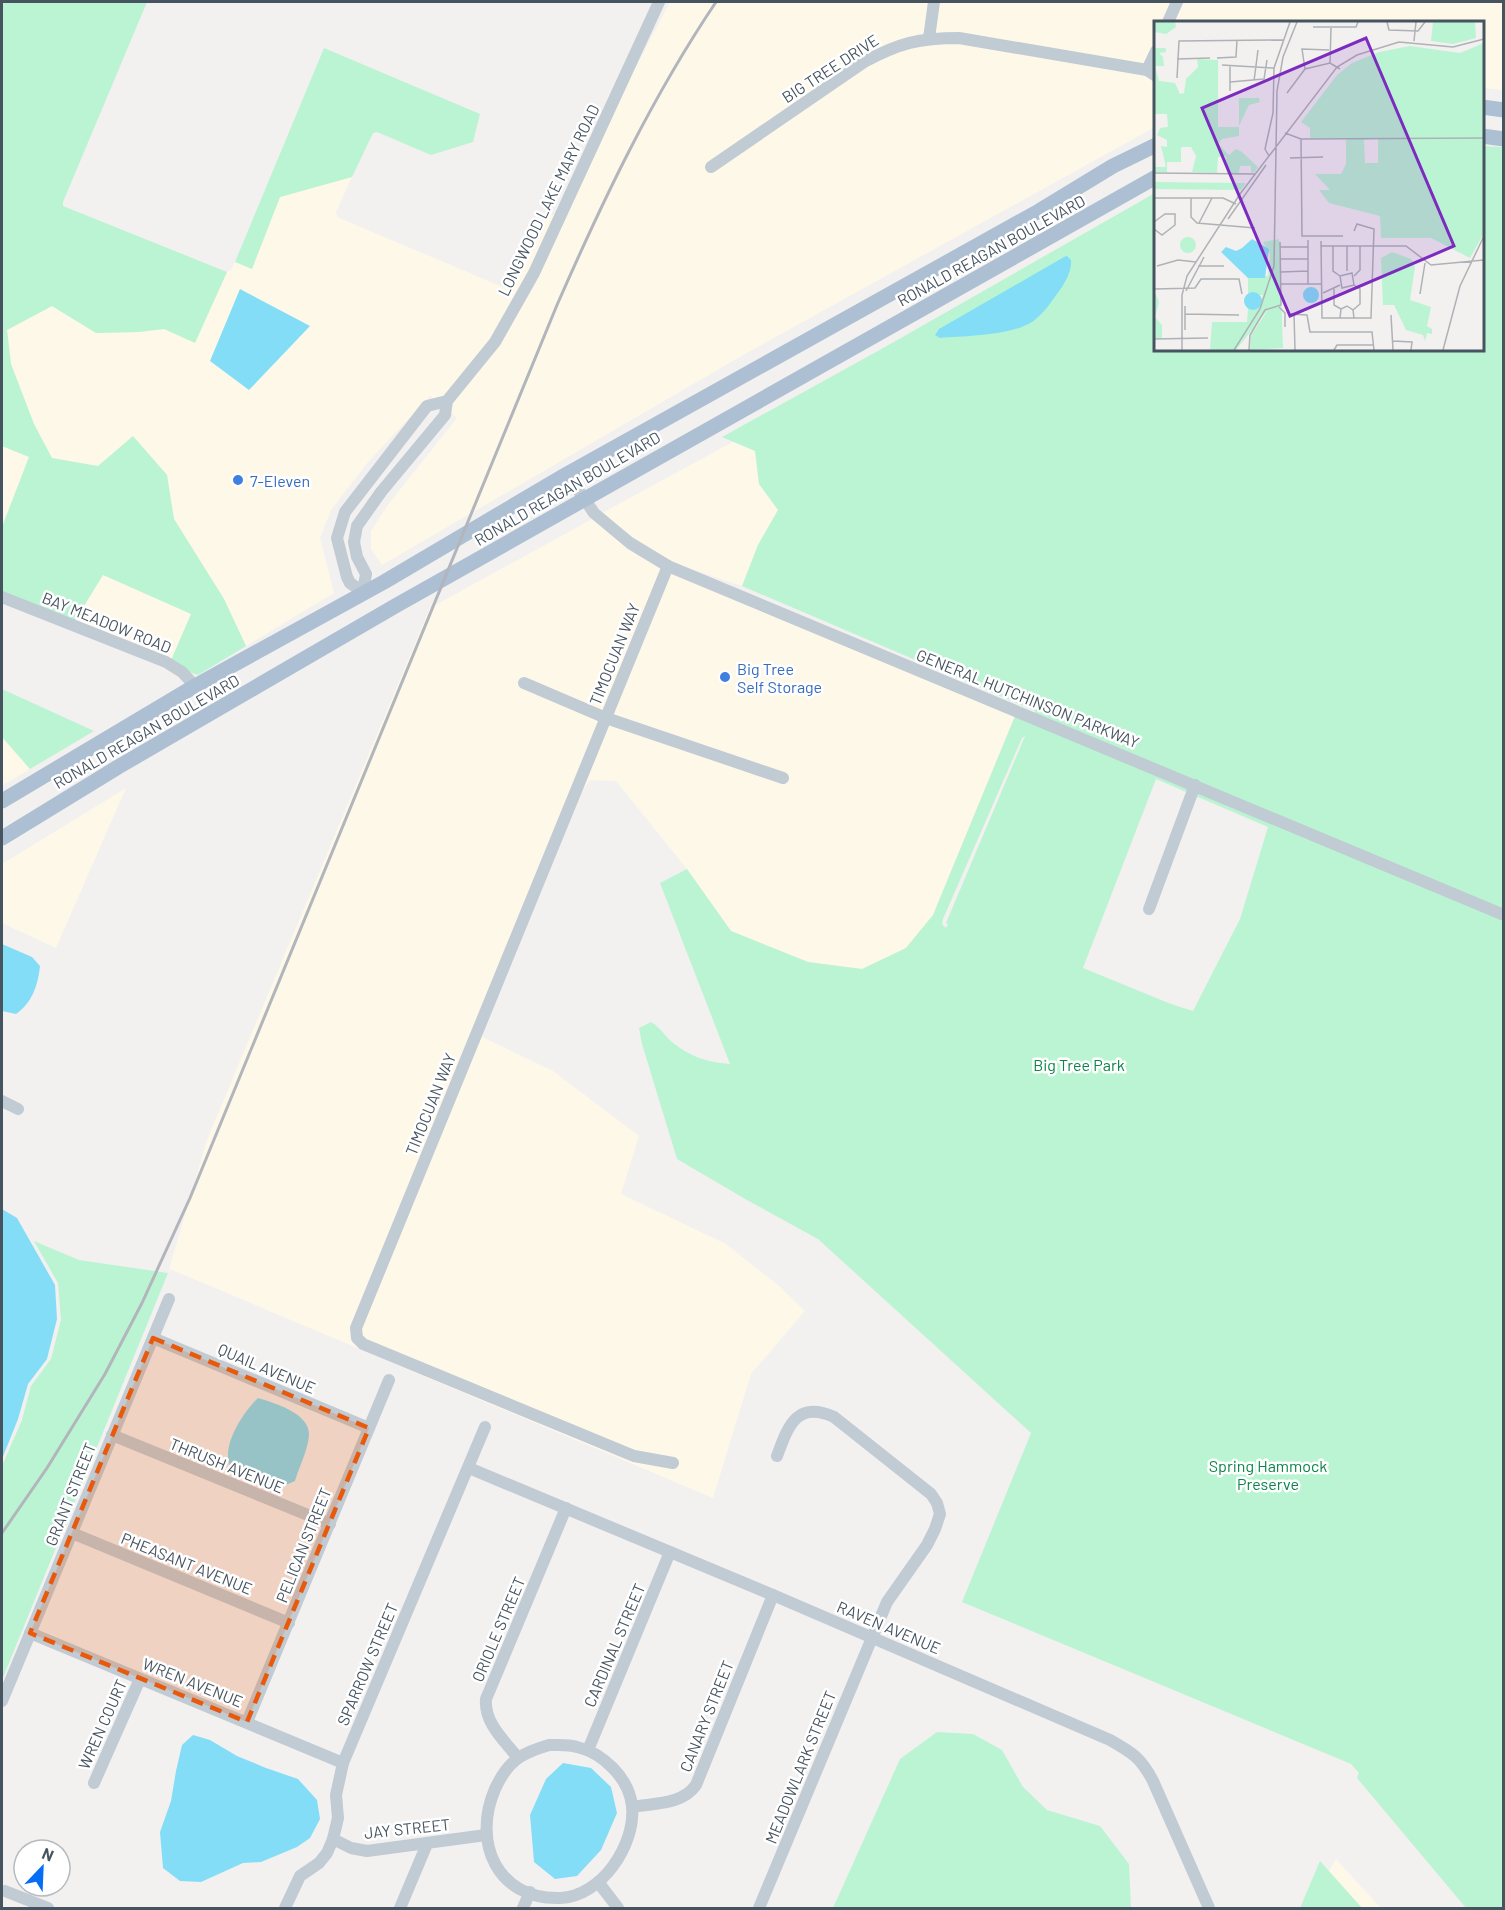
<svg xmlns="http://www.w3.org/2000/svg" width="1505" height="1910" font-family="Barlow,sans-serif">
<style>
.commercial{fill:#fef8e9}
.green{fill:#bbf4d2;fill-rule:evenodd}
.water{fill:#84ddf6}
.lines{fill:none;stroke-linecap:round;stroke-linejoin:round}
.minor{stroke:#c0cbd4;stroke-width:12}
.major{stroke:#adbfd2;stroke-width:15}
.rail{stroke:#b2b5bb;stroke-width:3}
.marked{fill:#e8590c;fill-opacity:0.2;stroke:#e8590c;stroke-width:4.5;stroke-dasharray:12 8;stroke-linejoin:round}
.shop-dot{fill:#3f7fe0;stroke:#fff;stroke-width:2}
.labels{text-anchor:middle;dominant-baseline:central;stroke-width:5;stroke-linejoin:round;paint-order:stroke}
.street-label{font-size:16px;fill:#465460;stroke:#fff}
.shop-label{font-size:16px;fill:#366cbe;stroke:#fff;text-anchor:start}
.park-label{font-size:16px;fill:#0d854a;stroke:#fff}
.inset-road{fill:none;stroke:#aeb2b6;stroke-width:1.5}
.view{fill:#7b2cbf;fill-opacity:0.15;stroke:#7b2cbf;stroke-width:3}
.inset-edge{fill:none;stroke:#465460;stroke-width:3}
</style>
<rect width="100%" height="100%" fill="#f3f0f0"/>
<g class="commercial">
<path d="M 670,2 L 1503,2 L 1503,90 L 1483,88 L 1482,22 L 1156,22 L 1155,127 L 745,354 L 382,565 L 371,549 L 371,531 L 387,506 L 457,418 L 450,412 L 452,402 L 499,344 L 622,93 Z"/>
<path d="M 352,177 L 336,212 L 337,217 L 505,288 L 509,285 L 549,213 L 555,216 L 530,271 L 491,339 L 446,395 L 434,399 L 430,396 L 368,462 L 331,510 L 320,538 L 334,593 L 246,646 L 224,599 L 174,519 L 167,475 L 133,437 L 98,467 L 52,458 L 34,424 L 11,364 L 7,330 L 52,306 L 96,333 L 139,332 L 164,329 L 195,342 L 227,272 L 231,270 L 235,262 L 252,268 L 280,197 Z"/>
<path d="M 753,431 L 759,484 L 778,510 L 758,545 L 742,586 L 670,562 L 635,541 L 602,513 Z"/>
<path d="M 2,446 L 29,457 L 2,527 Z"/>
<path d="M 592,519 L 629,550 L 666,572 L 1015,716 L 933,915 L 906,948 L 862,969 L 808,962 L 731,931 L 687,869 L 616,781 L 590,780 L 570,807 L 478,1035 L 553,1071 L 639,1136 L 621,1194 L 726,1244 L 779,1286 L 805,1311 L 751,1374 L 713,1498 L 170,1269 L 168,1273 L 207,1140 L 430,608 Z"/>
<path d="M 102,574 L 192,614 L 169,665 L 73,624 Z"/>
<path d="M 2,737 L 30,769 L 2,786 Z"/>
<path d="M 126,788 L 56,948 L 2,923 L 2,864 Z"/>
<path d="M 1336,1859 L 1381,1908 L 1307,1908 Z"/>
</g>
<g class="green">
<path d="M 2,2 L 147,2 L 63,202 L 63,206 L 227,272 L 195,343 L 164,329 L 139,332 L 96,333 L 52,306 L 7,330 L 11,364 L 34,424 L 52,458 L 98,466 L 133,436 L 167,475 L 174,519 L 224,599 L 246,646 L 198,675 L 169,665 L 191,614 L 103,575 L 73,624 L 2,593 L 2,527 L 29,457 L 2,446 Z"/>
<path d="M 324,48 L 480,114 L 473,142 L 431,155 L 377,132 L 373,133 L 352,177 L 280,197 L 252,269 L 235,262 Z"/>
<path d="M 1483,146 L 1503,147 L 1503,1908 L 1466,1908 L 1357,1778 L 1359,1773 L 1351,1764 L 962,1602 L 1031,1433 L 818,1239 L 747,1200 L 677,1159 L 642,1044 L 639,1028 L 651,1022 C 660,1027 664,1035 672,1042 C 691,1057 706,1062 730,1064 L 660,883 L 687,869 L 731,931 L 808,962 L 862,969 L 906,948 L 933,915 L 1015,716 L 1031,723 L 1035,711 L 742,586 L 758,545 L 778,510 L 759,484 L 755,451 L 722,437 L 885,347 L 1155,193 L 1156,350 L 1482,350 ZM 1025,736 L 946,923 L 948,924 L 946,928 L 942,924 L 943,919 L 1022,738 ZM 1156,779 L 1268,827 L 1240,919 L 1193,1011 L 1171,1004 L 1083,968 Z"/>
<path d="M 2,689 L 94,731 L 30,769 L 2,737 Z"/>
<path d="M 34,1241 L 79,1260 L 168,1273 L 2,1680 L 2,1466 L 22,1420 L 31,1386 L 51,1359 L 61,1320 L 58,1283 Z"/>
<path d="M 937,1732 L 973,1734 L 1002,1750 L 1023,1787 L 1047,1810 L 1100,1826 L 1129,1864 L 1131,1908 L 833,1908 L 900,1759 Z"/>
<path d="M 1320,1861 L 1362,1908 L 1300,1908 Z"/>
</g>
<g class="water">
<path d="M 1067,256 L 1071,260 C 1072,272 1064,285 1057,294 C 1050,304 1042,315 1032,322 C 1010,336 965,336 940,338 L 935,335 L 939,329 L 1064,257 Z"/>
<path d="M 240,289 L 310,326 L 249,390 L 210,361 Z"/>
<path d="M 2,944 L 32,957 L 40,966 C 38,985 32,1003 16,1014 L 2,1011 Z"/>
<path d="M 2,1209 L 17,1218 L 55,1285 L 57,1319 L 47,1359 L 28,1384 L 18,1419 L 2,1459 Z"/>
<path d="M 258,1398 C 274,1403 310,1413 309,1435 C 308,1450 299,1467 295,1481 L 272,1491 C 265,1487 238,1477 234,1472 C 216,1452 243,1412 258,1398 Z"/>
<path d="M 193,1735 L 210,1740 L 237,1756 L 266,1768 L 298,1779 L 317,1800 L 320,1819 L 310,1838 L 297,1847 L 261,1862 L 243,1863 L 201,1882 L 180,1881 L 163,1868 L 160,1832 L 171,1801 L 176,1771 L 182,1745 Z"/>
<path d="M 563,1763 L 591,1768 L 611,1787 L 617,1813 L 601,1850 L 577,1876 L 555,1879 L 534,1862 L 530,1815 L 546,1779 Z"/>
</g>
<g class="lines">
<g class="minor">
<path d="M 1168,22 L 1177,2"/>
<path d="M 929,38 L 934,2"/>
<path d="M 1147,70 L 1156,51"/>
<path d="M 711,167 L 864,62 C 899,43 919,38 959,38 L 1147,70 L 1156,76"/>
<path d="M 447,401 L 427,406 L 345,512 L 337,538 L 347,577 L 350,583 L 363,592 L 366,574 L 357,557 L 354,542 L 357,526 L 381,492 L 445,415 L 447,401 L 495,342 L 534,273 L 659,2"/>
<path d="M 567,474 L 594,513 L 630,543 L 668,566 L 1504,915"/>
<path d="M 668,566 L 356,1328 L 357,1338 L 363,1344 L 634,1456 L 673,1463"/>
<path d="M 2,597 L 166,662 L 182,672 L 195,686"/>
<path d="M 524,683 L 606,718 L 783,778"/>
<path d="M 1149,909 L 1195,785"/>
<path d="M 2,1101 L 18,1109"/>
<path d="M 153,1338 L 369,1428"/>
<path d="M 112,1435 L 330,1524"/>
<path d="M 469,1468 L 773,1595 L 1110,1740 C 1133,1753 1141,1758 1153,1781 L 1209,1908"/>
<path d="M 72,1533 L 289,1623"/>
<path d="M 30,1633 L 343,1763"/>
<path d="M 2,1701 L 169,1299"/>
<path d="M 247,1722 L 389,1380"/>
<path d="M 549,1745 C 558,1745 568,1744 577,1747 C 603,1753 629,1778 632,1806 C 636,1845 601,1897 560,1898 C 497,1900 472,1842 495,1789 C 500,1778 509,1764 520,1757 C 529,1751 539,1748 549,1745 Z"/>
<path d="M 588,1750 L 670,1552"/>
<path d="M 518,1758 C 504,1740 484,1723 486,1699 L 566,1508"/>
<path d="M 94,1783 L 140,1679"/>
<path d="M 632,1807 C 654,1803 682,1805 696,1785 L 773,1595"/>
<path d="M 333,1839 L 351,1848 L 367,1851 L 486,1835"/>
<path d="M 598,1882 L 618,1908"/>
<path d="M 5,1891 L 48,1908"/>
<path d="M 285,1908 L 300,1876 L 319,1863 L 327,1853 L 333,1839 L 338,1818 L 336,1795 L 343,1763 L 485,1427"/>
<path d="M 400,1908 L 427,1844"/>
<path d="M 523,1908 L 530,1892"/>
<path d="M 759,1908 L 887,1602 L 927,1545 L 935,1529 L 940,1514 L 937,1503 L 931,1494 L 834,1417 C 796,1400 788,1427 777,1456"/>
</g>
<g class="major">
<path d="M 1482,107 L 1504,110"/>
<path d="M 1482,136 L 1504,139"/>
<path d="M 2,801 L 195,686 L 384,582 L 567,474 L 1039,211 L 1113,166 L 1156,145"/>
<path d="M 2,838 L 118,767 L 397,605 L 1156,177"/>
</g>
<path class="rail" d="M 2,1533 L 47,1468 L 105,1374 L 142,1303 L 190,1198 L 557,305 C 603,200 652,97 716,2"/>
</g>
<path class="marked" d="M 153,1338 L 369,1428 L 247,1722 L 30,1633 Z"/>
<g class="shop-dot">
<circle cx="238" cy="480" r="6"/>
<circle cx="725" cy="677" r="6"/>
</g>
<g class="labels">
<g class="street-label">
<text transform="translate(830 68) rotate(-33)">BIG TREE DRIVE</text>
<text transform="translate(548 200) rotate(-64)">LONGWOOD LAKE MARY ROAD</text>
<text transform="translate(991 250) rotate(-29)">RONALD REAGAN BOULEVARD</text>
<text transform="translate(567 488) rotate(-30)">RONALD REAGAN BOULEVARD</text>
<text transform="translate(107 622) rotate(22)">BAY MEADOW ROAD</text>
<text transform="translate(614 654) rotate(-68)">TIMOCUAN WAY</text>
<text transform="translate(1028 698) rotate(22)">GENERAL HUTCHINSON PARKWAY</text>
<text transform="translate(146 731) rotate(-30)">RONALD REAGAN BOULEVARD</text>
<text transform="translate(430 1104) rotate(-68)">TIMOCUAN WAY</text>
<text transform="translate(267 1368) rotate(23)">QUAIL AVENUE</text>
<text transform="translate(227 1465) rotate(22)">THRUSH AVENUE</text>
<text transform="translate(70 1494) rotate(-68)">GRANT STREET</text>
<text transform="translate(303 1545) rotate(-68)">PELICAN STREET</text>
<text transform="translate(187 1563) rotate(22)">PHEASANT AVENUE</text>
<text transform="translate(889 1627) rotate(23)">RAVEN AVENUE</text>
<text transform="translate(498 1629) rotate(-67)">ORIOLE STREET</text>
<text transform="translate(614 1645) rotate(-67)">CARDINAL STREET</text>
<text transform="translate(367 1664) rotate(-67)">SPARROW STREET</text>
<text transform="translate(193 1682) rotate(22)">WREN AVENUE</text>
<text transform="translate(706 1716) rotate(-68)">CANARY STREET</text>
<text transform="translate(102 1724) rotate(-66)">WREN COURT</text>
<text transform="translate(800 1767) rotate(-68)">MEADOWLARK STREET</text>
<text transform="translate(407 1828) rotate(-6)">JAY STREET</text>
</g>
<g class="shop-label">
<text x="250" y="480">7-Eleven</text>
<text x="737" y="668">Big Tree<tspan x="737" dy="18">Self Storage</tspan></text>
</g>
<g class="park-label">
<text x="1079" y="1064">Big Tree Park</text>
<text x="1268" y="1465">Spring Hammock<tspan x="1268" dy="18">Preserve</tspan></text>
</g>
</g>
<g transform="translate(1154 21)">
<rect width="330" height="330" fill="#f3f0f0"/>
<path d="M 0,1 L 21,1 L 22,6 L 12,13 L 0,11 ZM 279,1 L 321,1 L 322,17 L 299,23 L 277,20 ZM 330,22 L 330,212 L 316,237 L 277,217 L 227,217 L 226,195 L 175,182 L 165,169 L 176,169 L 161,153 L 187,153 L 192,143 L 192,118 L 156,117 L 156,107 L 147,101 L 183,54 L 198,42 L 225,31 L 256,25 L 306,32 ZM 224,118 L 224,142 L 211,142 L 210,119 ZM 0,27 L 12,27 L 12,31 L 5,32 L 9,36 L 10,45 L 1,45 L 5,60 L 21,62 L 26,73 L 30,72 L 32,58 L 44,46 L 43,38 L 64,39 L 64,106 L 85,106 L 85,115 L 68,118 L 64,123 L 75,134 L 82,128 L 88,131 L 104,146 L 101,151 L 97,152 L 97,145 L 86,145 L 85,152 L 73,152 L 72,135 L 64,136 L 63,152 L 38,151 L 42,135 L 37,126 L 27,126 L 27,141 L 13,141 L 13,151 L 1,151 L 1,146 L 12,146 L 7,125 L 13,126 L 13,119 L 3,114 L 6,107 L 14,106 L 13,93 L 0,93 ZM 85,77 L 105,77 L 106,81 L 95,84 L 85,105 ZM 0,161 L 92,162 L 87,169 L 0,168 ZM26 224a8 8 0 1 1 16 0a8 8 0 1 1-16 0ZM 125,218 L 129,327 L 96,329 L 97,314 L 116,286 L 82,329 L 56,329 L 58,301 L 93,301 L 94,287 L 106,283 L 109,274 L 94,274 L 94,257 L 114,255 L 116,233 L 109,221 ZM 238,231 L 257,238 L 261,246 L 256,279 L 277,286 L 273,305 L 278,308 L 278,313 L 273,312 L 271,320 L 269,314 L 252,309 L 240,284 L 229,284 L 227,237 ZM 0,269 L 5,281 L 1,296 L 8,304 L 8,317 L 0,317 Z" fill="#bbf4d2" fill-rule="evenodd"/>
<path d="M 98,218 L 115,228 L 111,257 L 94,257 L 67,231 L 72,226 L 82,230 L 88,227 ZM149 274a8 8 0 1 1 16 0a8 8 0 1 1-16 0ZM90 280a9 9 0 1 1 18 0a9 9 0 1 1-18 0Z" fill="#84ddf6"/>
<path class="inset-road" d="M 233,1 L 235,9 L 264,10 L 271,1M 159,6 L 202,6 L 204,1M 260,20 L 262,1M 63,37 L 82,36 L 83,19M 23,38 L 56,37M 176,42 L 177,7M 68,44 L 120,47M 76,44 L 76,70M 151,48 L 148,28 L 175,29M 23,57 L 25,20 L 129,19M 100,60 L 104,29M 76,61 L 110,58 L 113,39M 133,72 L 151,48 L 176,42 L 186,48M 131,112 L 147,118 L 330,117M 147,118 L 148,215 L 189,215M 115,135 L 111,128 L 119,92 L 120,47 L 136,1M 136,137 L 169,136M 0,152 L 101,153M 0,177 L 69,177 L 82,183M 37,177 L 37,196 L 43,202 L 101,207M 74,198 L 112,144M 0,201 L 11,193 L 21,193 L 21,204 L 8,214 L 0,208M 45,202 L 58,177M 154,219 L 154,263M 167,220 L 168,297 L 217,297 L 220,208 L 203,203 L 200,210M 167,225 L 252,225 L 277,244 L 330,239M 179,225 L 179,250 L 186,255M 193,225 L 193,250M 126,226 L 154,226M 126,238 L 154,238M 3,245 L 24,239 L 42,241M 44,245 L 70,245M 127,251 L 154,250M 186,255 L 188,267 L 200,264M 186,255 L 198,252 L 200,264M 200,255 L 206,249 L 206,225M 126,263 L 167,263M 0,268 L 41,267 L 47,258 L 85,258 L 88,273M 180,268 L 180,284 L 187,288M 32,270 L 50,236M 169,272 L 186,264M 266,273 L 271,242M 31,285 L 31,309M 125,286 L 131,292 L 131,306M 199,289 L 206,283 L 206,268 L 200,264M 31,293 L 85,294M 136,293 L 153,294 L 156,311 L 218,311 L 220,329M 140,293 L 141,329M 237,294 L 239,329M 186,297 L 187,288 L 193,285 L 199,289 L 200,297M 0,318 L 54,317M 239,320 L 258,321 L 257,329M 28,329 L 28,274 L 33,255 L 86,173 L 183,46 L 203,34 L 245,21 L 299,26 L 330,18M 80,329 L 106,288 L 120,245 L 123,70 L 129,36 L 143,1M 95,329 L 96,314 L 111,289 L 127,284 L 126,221M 180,329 L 183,324 L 220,324M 289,329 L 306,265 L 330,215"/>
<path class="view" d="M 212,17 L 300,225 L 136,295 L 48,87 Z"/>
<rect width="330" height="330" class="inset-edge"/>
</g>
<rect width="1505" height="1910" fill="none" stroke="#465460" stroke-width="6"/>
<g transform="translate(42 1868) rotate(23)"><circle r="28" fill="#ffffff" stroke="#b5bbbf" stroke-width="1.5"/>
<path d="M0-4.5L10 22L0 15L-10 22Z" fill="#066df7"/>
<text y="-9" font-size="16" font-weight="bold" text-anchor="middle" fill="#465460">N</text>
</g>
</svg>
